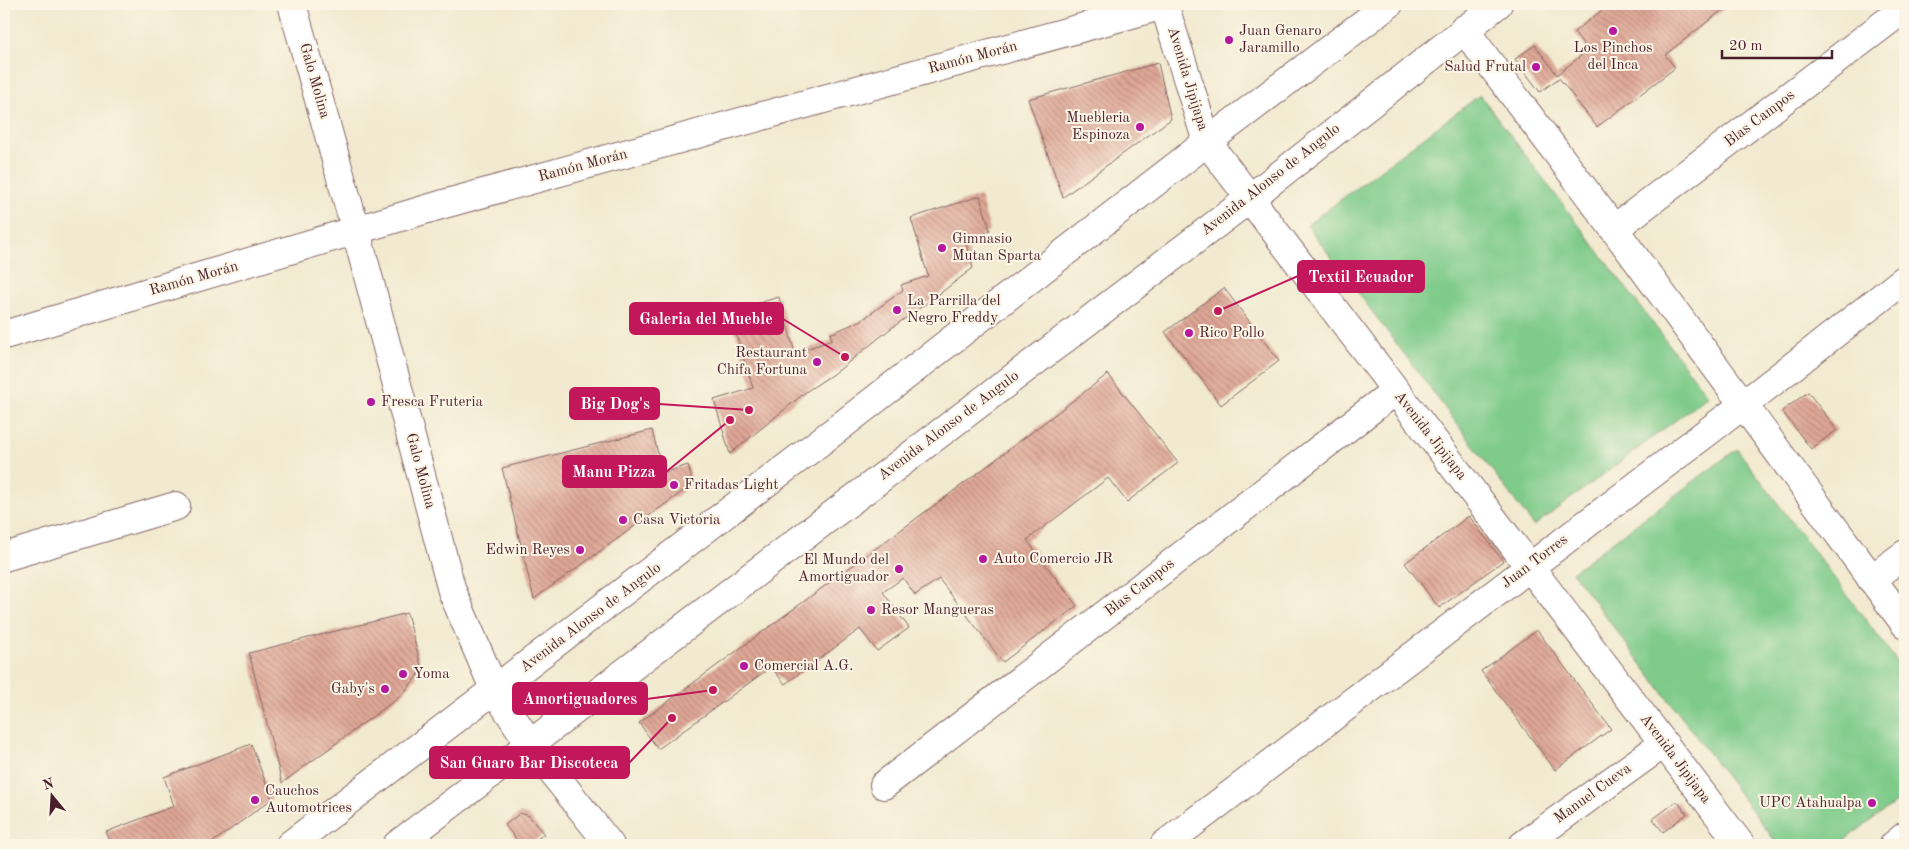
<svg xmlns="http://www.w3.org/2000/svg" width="1909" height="849" font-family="'Old Standard TT',serif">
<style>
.park{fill:#7ecb8a;stroke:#64755a}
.building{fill:url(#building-back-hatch)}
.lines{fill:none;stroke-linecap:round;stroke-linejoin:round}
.minor-casing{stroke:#846665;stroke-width:30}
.major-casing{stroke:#846665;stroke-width:30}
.minor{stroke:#fff;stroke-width:28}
.major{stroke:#fff;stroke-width:28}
.poi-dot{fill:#b5179e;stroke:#fcf5e5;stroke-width:2}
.labels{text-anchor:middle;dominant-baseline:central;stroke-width:4;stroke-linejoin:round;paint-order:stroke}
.poi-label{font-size:15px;fill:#4a1f2b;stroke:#fcf5e5;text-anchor:start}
.street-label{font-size:15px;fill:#4a1f2b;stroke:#fcf5e5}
.leader{fill:none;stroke:#c2185b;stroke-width:2}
.callout-dot{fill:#c2185b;stroke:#fcf5e5;stroke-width:2}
.callout{fill:#c2185b;stroke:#c2185b;stroke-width:2}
.callout-label{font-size:16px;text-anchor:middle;font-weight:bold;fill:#fff}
</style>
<defs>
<pattern id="building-back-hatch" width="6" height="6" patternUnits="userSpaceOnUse" patternTransform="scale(1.25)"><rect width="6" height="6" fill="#dfa796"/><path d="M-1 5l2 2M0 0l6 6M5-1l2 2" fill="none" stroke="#b7877b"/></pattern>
</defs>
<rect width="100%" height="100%" fill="#fcf5e5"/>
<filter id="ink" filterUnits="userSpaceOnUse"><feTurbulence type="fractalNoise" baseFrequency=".02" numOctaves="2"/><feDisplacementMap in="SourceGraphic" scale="10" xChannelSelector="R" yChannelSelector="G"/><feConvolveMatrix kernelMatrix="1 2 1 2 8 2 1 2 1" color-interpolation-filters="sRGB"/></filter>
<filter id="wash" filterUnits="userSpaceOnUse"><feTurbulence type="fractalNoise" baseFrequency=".0096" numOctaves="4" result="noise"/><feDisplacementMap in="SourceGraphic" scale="20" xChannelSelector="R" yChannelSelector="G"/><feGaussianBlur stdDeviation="1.12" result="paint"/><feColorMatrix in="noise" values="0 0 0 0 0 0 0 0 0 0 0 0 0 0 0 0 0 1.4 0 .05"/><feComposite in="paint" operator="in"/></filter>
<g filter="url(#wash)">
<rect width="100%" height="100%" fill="#f1ead0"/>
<g class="park">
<path d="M 1480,95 L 1708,396 L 1534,526 L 1307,225 Z"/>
<path d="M 1737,449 L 1905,672 L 1905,795 L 1838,845 L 1778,845 L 1572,572 Z"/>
</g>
<g id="blocks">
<g class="building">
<path d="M 1610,4 L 1730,4 L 1665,55 L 1675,68 L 1597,127 L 1559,78 L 1540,92 L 1515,59 L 1535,45 L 1557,75 L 1588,50 L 1574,32 Z"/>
<path d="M 1158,63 L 1171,119 L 1063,197 L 1028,99 Z"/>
<path d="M 980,196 L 990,230 L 966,244 L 973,268 L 934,298 L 890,329 L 839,370 L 807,391 L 730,454 L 714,400 L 753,388 L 729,312 L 779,297 L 795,353 L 832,340 L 830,334 L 862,320 L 903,290 L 901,285 L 928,276 L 911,218 Z"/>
<path d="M 1224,288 L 1279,361 L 1221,405 L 1165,332 Z"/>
<path d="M 1108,374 L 1178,463 L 1127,502 L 1108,478 L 1027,540 L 1077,606 L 1003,662 L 939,579 L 915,595 L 903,578 L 883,592 L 909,628 L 877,651 L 860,629 L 785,684 L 771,667 L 658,749 L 639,723 L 978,473 Z"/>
<path d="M 1808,392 L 1837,430 L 1811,449 L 1782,411 Z"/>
<path d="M 652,430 L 663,473 L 688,465 L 693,484 L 534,599 L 502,468 Z"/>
<path d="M 1469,516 L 1503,561 L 1439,608 L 1405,563 Z"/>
<path d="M 407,613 L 422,670 L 402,695 L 282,783 L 249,653 Z"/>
<path d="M 1537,630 L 1611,729 L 1555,770 L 1481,671 Z"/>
<path d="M 251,744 L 272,799 L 209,845 L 112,845 L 106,832 L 174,806 L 164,777 Z"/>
<path d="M 1677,801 L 1687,814 L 1663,832 L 1653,819 Z"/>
<path d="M 520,813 L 529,816 L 544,834 L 529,845 L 521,845 L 505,825 Z"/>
</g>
</g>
</g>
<g filter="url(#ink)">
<use href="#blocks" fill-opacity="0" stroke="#846665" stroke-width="1"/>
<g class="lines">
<g class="minor-casing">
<g id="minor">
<path d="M 292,4 L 356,231 L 452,591 L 495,691 L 530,744 L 610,845"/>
<path d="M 1164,4 L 1207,142 L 1741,845"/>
<path d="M 1464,29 L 1614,229 L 1905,624"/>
<path d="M 1614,229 L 1905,8"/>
<path d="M 4,335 L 444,204 L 1164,5"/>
<path d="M 4,557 L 176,506"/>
<path d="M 1871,579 L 1905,554"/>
<path d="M 884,785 L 1395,391"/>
<path d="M 1164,845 L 1743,405 L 1905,279"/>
<path d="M 1523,845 L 1663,744"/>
<path d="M 1894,845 L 1905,836"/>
</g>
</g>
<g class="major-casing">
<g id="major">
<path d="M 290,845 L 841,426 L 1207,142 L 1389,4"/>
<path d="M 397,845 L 1249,199 L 1498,4"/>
</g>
</g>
<use href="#minor" class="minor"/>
<use href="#major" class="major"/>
</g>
</g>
<g class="poi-dot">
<circle cx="1613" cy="31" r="5"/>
<circle cx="1229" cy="40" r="5"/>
<circle cx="1536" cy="67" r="5"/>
<circle cx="1140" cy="127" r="5"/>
<circle cx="942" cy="248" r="5"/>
<circle cx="897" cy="310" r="5"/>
<circle cx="1189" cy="333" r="5"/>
<circle cx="817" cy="362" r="5"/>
<circle cx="371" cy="402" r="5"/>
<circle cx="674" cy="485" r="5"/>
<circle cx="623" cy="520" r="5"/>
<circle cx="580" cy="550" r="5"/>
<circle cx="983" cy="559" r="5"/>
<circle cx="899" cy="569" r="5"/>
<circle cx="871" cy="610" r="5"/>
<circle cx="744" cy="666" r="5"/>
<circle cx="403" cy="674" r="5"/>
<circle cx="385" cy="689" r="5"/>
<circle cx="255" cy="800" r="5"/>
<circle cx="1872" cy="803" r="5"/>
</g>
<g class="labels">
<g class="poi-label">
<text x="1239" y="31">Juan Genaro<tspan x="1239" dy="17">Jaramillo</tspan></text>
<text x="1613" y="48" text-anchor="middle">Los Pinchos<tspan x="1613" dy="17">del Inca</tspan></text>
<text x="1526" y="67" text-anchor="end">Salud Frutal</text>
<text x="1130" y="118" text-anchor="end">Muebleria<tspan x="1130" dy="17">Espinoza</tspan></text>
<text x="952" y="239">Gimnasio<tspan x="952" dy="17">Mutan Sparta</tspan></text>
<text x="907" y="301">La Parrilla del<tspan x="907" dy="17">Negro Freddy</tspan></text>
<text x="1199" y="333">Rico Pollo</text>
<text x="807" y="353" text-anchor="end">Restaurant<tspan x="807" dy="17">Chifa Fortuna</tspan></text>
<text x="381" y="402">Fresca Fruteria</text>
<text x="684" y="485">Fritadas Light</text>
<text x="633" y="520">Casa Victoria</text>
<text x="570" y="550" text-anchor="end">Edwin Reyes</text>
<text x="993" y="559">Auto Comercio JR</text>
<text x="889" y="560" text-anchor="end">El Mundo del<tspan x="889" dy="17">Amortiguador</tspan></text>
<text x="881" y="610">Resor Mangueras</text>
<text x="754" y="666">Comercial A.G.</text>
<text x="413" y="674">Yoma</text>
<text x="375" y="689" text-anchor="end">Gaby's</text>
<text x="265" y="791">Cauchos<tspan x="265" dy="17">Automotrices</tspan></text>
<text x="1862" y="803" text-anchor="end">UPC Atahualpa</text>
</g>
<g class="street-label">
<text transform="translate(973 58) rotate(-15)">Ramón Morán</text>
<text transform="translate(1187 79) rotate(73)">Avenida Jipijapa</text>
<text transform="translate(314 81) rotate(74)">Galo Molina</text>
<text transform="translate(1760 119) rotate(-37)">Blas Campos</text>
<text transform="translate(583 166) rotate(-15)">Ramón Morán</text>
<text transform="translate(1271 180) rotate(-38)">Avenida Alonso de Angulo</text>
<text transform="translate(194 279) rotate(-16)">Ramón Morán</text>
<text transform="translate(949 426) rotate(-37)">Avenida Alonso de Angulo</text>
<text transform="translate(1430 436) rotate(52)">Avenida Jipijapa</text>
<text transform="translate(420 471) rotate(75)">Galo Molina</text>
<text transform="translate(1535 562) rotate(-37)">Juan Torres</text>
<text transform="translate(1140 588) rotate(-38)">Blas Campos</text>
<text transform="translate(591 618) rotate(-37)">Avenida Alonso de Angulo</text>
<text transform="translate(1675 759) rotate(53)">Avenida Jipijapa</text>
<text transform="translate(1593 794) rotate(-36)">Manuel Cueva</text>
</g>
</g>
<path class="leader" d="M1218 311L1298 276M845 357L783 319M749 410L659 404M730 420L666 472M713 690L647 699M672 718L629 763"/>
<g class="callout-dot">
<circle cx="1218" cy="311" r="5"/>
<circle cx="845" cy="357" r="5"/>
<circle cx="749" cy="410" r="5"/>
<circle cx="730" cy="420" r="5"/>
<circle cx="713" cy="690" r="5"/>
<circle cx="672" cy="718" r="5"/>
</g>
<g class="callout">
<rect x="1298" y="261" width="126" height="31" rx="5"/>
<rect x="630" y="303" width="153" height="31" rx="5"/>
<rect x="570" y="388" width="89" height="31" rx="5"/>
<rect x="563" y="456" width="103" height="31" rx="5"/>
<rect x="513" y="683" width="134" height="31" rx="5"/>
<rect x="430" y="747" width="199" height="31" rx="5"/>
</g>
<g class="callout-label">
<text x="1361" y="282">Textil Ecuador</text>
<text x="706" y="324">Galeria del Mueble</text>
<text x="615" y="409">Big Dog's</text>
<text x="614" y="477">Manu Pizza</text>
<text x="580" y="704">Amortiguadores</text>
<text x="529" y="768">San Guaro Bar Discoteca</text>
</g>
<rect width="1909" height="849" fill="none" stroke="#fcf5e5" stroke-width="20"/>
<g transform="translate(52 796) rotate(342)" stroke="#fcf5e5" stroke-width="4" paint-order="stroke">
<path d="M0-4L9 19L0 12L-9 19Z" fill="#4a1f2b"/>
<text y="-8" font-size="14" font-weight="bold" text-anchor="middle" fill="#4a1f2b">N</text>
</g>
<path d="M1722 50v8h110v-8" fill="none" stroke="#4a1f2b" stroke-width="2.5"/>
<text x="1729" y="50" font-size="15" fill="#4a1f2b" stroke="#fcf5e5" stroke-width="4" paint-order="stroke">20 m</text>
</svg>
